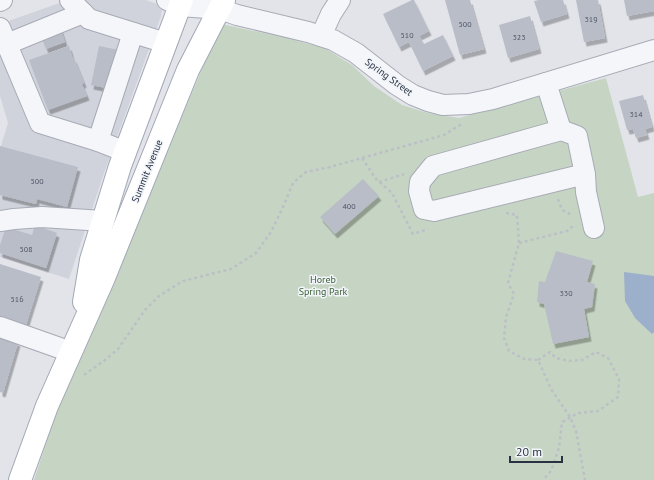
<svg xmlns="http://www.w3.org/2000/svg" width="654" height="480" font-family="'PT Sans',sans-serif">
<style>
.built{fill:#d0d3dc}
.green{fill:#c6d5c3}
.water{fill:#9cafcb}
.building{fill:#b9bdc8;filter:url(#shadow)}
.lines{fill:none;stroke-linecap:round;stroke-linejoin:round}
.minor-casing{stroke:#a7abb5;stroke-width:22}
.major-casing{stroke:#a1a8b7;stroke-width:24}
.path{stroke:#bcbfc6;stroke-width:2.5;stroke-dasharray:3 3;stroke-linecap:butt}
.minor{stroke:#f5f6f9;stroke-width:20}
.major{stroke:#fff;stroke-width:22}
.labels{text-anchor:middle;dominant-baseline:central;stroke-width:3;stroke-linejoin:round;paint-order:stroke}
.number-label{font-size:8px;fill:#4d5464}
.street-label{font-size:10px;fill:#293143;stroke:#f1f4f8}
.park-label{font-size:10px;fill:#3b5f36;stroke:#f1f4f8}
</style>
<defs>
<filter id="shadow"><feDropShadow dx="2.5" dy="4.5" stdDeviation="0" flood-color="#0004"/></filter>
</defs>
<rect width="100%" height="100%" fill="#e2e4ea"/>
<path class="built" d="M 68,0 L 146,0 L 160,5 L 162,10 L 161,16 L 104,173 L 69,279 L 0,257 L 0,149 L 8,123 L 0,96 L 0,24 Z"/>
<path class="green" d="M 221,24 L 287,38 L 326,49 L 352,65 L 374,86 L 402,105 L 428,113 L 459,118 L 606,78 L 638,197 L 654,193 L 654,480 L 34,480 L 56,413 Z"/>
<path class="water" d="M 624,272 L 654,276 L 654,332 L 652,334 L 635,318 L 625,301 Z"/>
<g class="building">
<path d="M 412,0 L 414,0 L 429,31 L 419,36 L 424,44 L 443,35 L 453,56 L 423,71 L 409,42 L 399,47 L 383,14 Z"/>
<path d="M 445,0 L 470,0 L 484,49 L 460,55 Z"/>
<path d="M 539,0 L 563,0 L 567,14 L 541,22 L 534,1 Z"/>
<path d="M 576,0 L 598,0 L 605,38 L 584,42 Z"/>
<path d="M 624,0 L 654,0 L 654,11 L 627,16 Z"/>
<path d="M 530,16 L 539,49 L 508,58 L 499,25 Z"/>
<path d="M 59,24 L 65,42 L 46,49 L 39,31 Z"/>
<path d="M 69,46 L 73,59 L 74,58 L 84,83 L 82,84 L 87,96 L 48,110 L 29,60 Z"/>
<path d="M 99,46 L 124,51 L 116,90 L 91,85 Z"/>
<path d="M 643,95 L 652,127 L 645,129 L 647,135 L 636,138 L 633,129 L 627,130 L 619,101 Z"/>
<path d="M 0,146 L 78,167 L 67,207 L 37,199 L 36,204 L 0,195 Z"/>
<path d="M 363,179 L 379,196 L 335,234 L 320,217 Z"/>
<path d="M 35,225 L 57,233 L 46,268 L 0,253 L 0,245 L 6,227 L 32,235 Z"/>
<path d="M 556,251 L 593,261 L 587,282 L 595,284 L 592,307 L 584,309 L 589,337 L 553,344 L 544,304 L 537,302 L 539,281 L 545,282 Z"/>
<path d="M 0,264 L 41,277 L 25,328 L 0,321 Z"/>
<path d="M 0,336 L 18,342 L 3,393 L 0,392 Z"/>
</g>
<g class="lines">
<g class="minor-casing">
<g id="minor">
<path d="M 70,0 L 89,19 L 166,43"/>
<path d="M 167,0 L 180,6 L 220,9 L 237,15 L 308,32 L 333,40 L 356,53 L 397,85 L 413,95 L 428,101 L 443,105 L 469,104 L 493,99 L 654,50"/>
<path d="M 0,1 L 2,0"/>
<path d="M 0,28 L 40,123 L 98,141"/>
<path d="M 321,36 L 331,14 L 340,0"/>
<path d="M 7,44 L 83,13"/>
<path d="M 546,83 L 561,130"/>
<path d="M 126,152 L 98,141 L 133,33"/>
<path d="M 585,174 L 434,211 L 424,209 L 419,191 L 420,182 L 433,166 L 561,130 L 577,136 L 585,174 L 586,192 L 594,228"/>
<path d="M 0,221 L 14,219 L 42,217 L 103,221"/>
<path d="M 0,327 L 71,352"/>
</g>
</g>
<g class="major-casing">
<g id="major">
<path d="M 84,302 L 91,260 L 120,166 L 182,0"/>
<path d="M 20,480 L 47,406 L 103,280 L 188,70 L 224,0"/>
</g>
</g>
<g class="path">
<path d="M 362,158 L 376,179 L 392,193 L 413,234 L 428,229"/>
<path d="M 379,182 L 404,174"/>
<path d="M 558,199 L 562,210 L 572,215"/>
<path d="M 506,213 L 517,215 L 519,243 L 508,283 L 514,294 L 506,317 L 504,338 L 509,351 L 524,359 L 538,360 L 551,389 L 570,417 L 576,431 L 585,480"/>
<path d="M 519,243 L 567,231 L 573,226 L 573,224"/>
<path d="M 538,360 L 550,352 L 556,358 L 569,361 L 582,360 L 596,352 L 608,358 L 619,379 L 618,397 L 598,411 L 578,413 L 562,422 L 559,448 L 551,471 L 543,480"/>
<path d="M 84,375 L 105,360 L 118,349 L 145,310 L 159,296 L 183,281 L 231,269 L 256,253 L 271,232 L 283,207 L 293,183 L 306,172 L 330,167 L 444,135 L 463,123"/>
</g>
<use href="#minor" class="minor"/>
<use href="#major" class="major"/>
</g>
<g class="labels">
<g class="number-label">
<text x="591" y="19">319</text>
<text x="465" y="24">500</text>
<text x="407" y="35">510</text>
<text x="519" y="37">323</text>
<text x="636" y="114">314</text>
<text x="37" y="181">500</text>
<text x="349" y="206">400</text>
<text x="26" y="249">508</text>
<text x="566" y="293">330</text>
<text x="17" y="299">516</text>
</g>
<g class="street-label">
<text transform="translate(389 77) rotate(36)">Spring Street</text>
<text transform="translate(147 171) rotate(-68)">Summit Avenue</text>
</g>
<g class="park-label">
<text x="323" y="279">Horeb<tspan x="323" dy="12">Spring Park</tspan></text>
</g>
</g>
<path d="M510 456v6h52v-6" fill="none" stroke="#293143" stroke-width="2"/>
<text x="516" y="456" font-size="12" fill="#293143" stroke="#f1f4f8" stroke-width="3" paint-order="stroke">20 m</text>
</svg>
